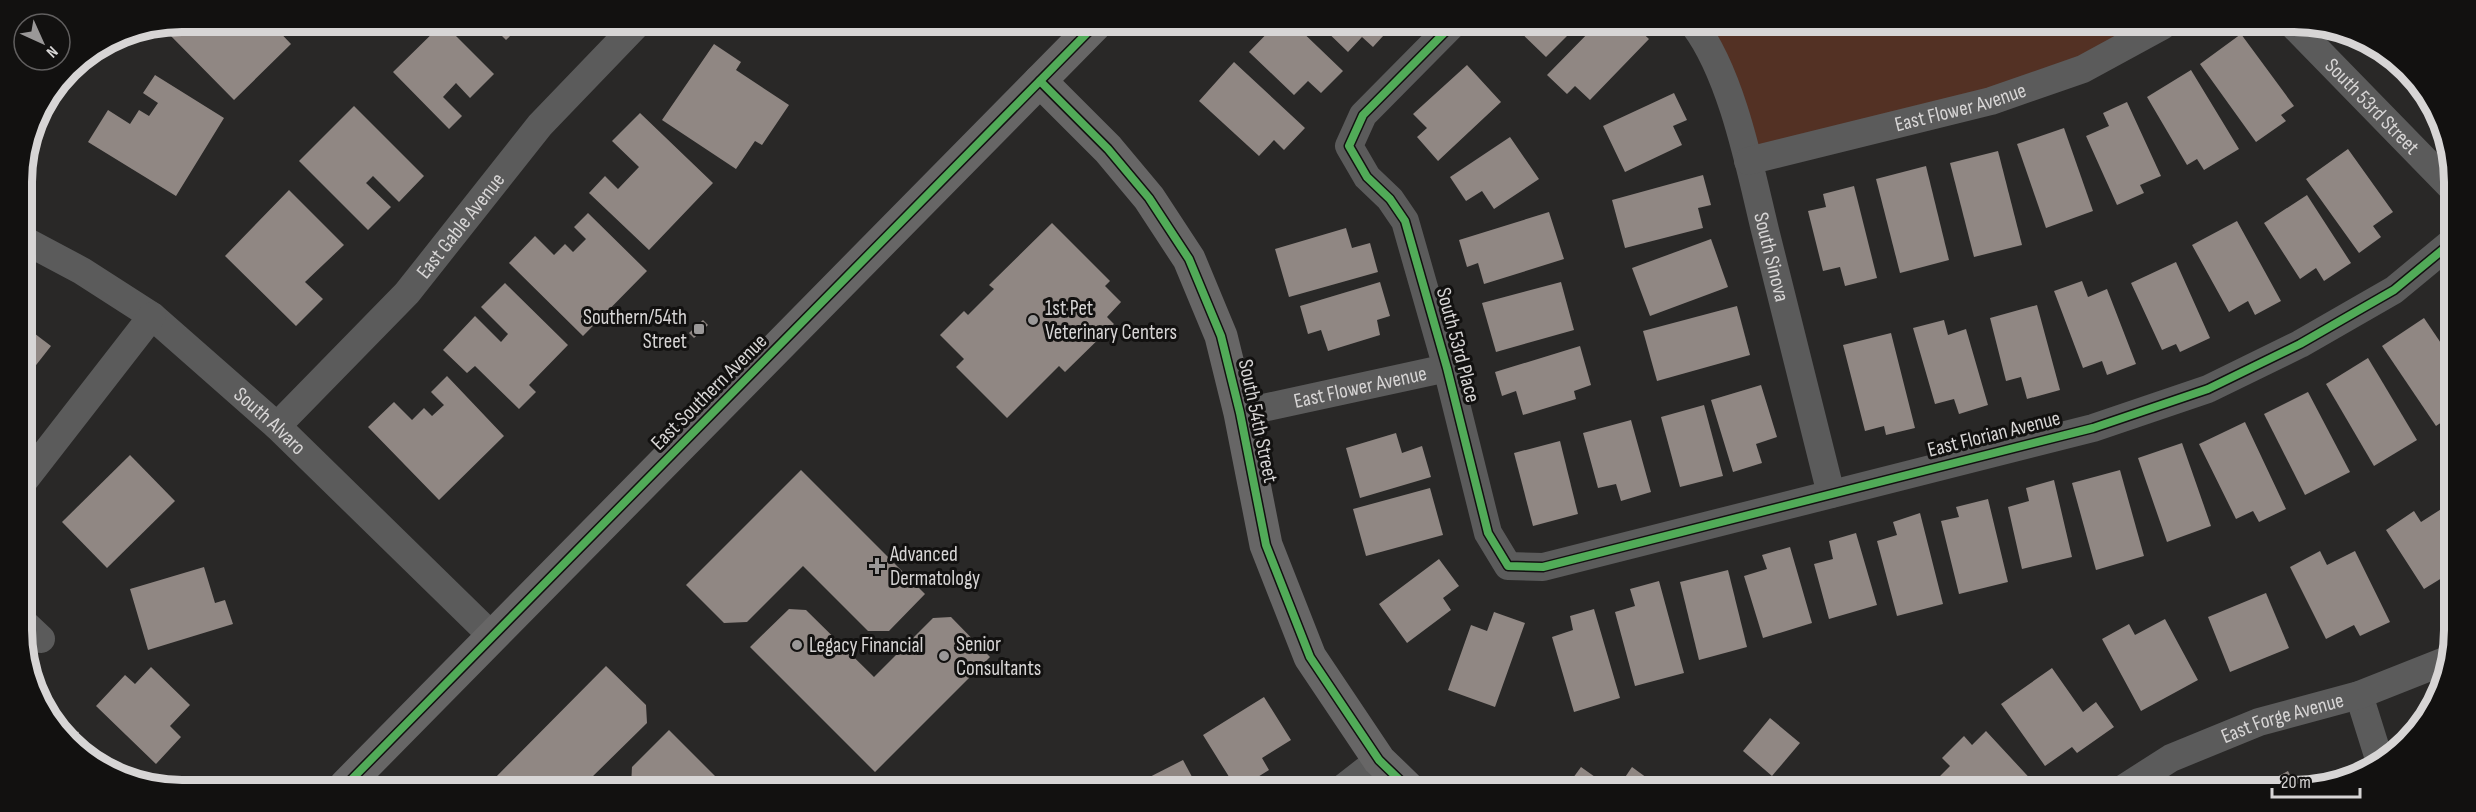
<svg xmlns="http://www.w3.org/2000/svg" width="2476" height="812" font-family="'Sofia Sans Condensed',sans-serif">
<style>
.green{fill:#533124}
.building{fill:#908783}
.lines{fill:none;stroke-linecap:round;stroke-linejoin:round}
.street{stroke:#5b5b5b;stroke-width:28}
.secondary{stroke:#676666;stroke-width:33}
.cycleway-casing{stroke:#121110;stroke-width:11}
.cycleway{stroke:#51ab58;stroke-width:8}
.poi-dot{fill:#9a9898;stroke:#121110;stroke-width:2}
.labels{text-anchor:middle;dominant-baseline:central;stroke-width:6;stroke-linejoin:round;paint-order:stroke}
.street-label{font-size:21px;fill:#d7d5d5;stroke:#121110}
.poi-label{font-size:21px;fill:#d7d5d5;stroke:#121110;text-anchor:start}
.rim{fill:none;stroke:#d7d5d5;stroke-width:8}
</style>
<rect width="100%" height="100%" fill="#292827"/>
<path class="green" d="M 1719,25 L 2162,26 L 2083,69 L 1748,161 L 1705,39 Z"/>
<g class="building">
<path d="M 181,21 L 205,21 L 216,32 L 221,26 L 216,21 L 269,21 L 291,44 L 234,100 L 166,31 L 175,22 Z"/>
<path d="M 488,22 L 525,22 L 506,40 Z"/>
<path d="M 443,23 L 494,74 L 470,98 L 456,83 L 443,97 L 462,116 L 449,129 L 393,72 Z"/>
<path d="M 1276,24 L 1294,24 L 1343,71 L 1321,93 L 1308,81 L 1294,95 L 1249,52 Z"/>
<path d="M 1319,24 L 1394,24 L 1373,47 L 1362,37 L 1348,52 Z"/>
<path d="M 1512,24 L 1578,25 L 1546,57 Z"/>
<path d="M 1596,25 L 1634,25 L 1649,39 L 1590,100 L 1575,86 L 1567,94 L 1547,75 Z"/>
<path d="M 2241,34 L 2294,106 L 2281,115 L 2286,121 L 2256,142 L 2200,64 Z"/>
<path d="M 714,44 L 741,62 L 736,70 L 789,105 L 762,145 L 755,141 L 736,169 L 662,120 Z"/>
<path d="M 1234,62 L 1305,128 L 1284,150 L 1274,140 L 1259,156 L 1199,101 Z"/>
<path d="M 1467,65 L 1501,102 L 1438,161 L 1417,137 L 1427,128 L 1413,114 Z"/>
<path d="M 2191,70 L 2239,149 L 2204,170 L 2197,159 L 2187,165 L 2147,97 Z"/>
<path d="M 155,75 L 224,118 L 176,196 L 88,142 L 108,110 L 130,124 L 139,110 L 149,116 L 158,103 L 143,93 Z"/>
<path d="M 1674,93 L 1687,120 L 1673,126 L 1682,145 L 1625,172 L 1603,126 Z"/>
<path d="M 2127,102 L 2161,176 L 2140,185 L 2144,193 L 2117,205 L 2086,136 L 2109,126 L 2103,113 Z"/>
<path d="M 354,106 L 424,176 L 399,202 L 373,176 L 366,183 L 391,207 L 368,230 L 299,161 Z"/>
<path d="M 640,113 L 713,183 L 649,250 L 589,193 L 605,176 L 618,189 L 639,167 L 612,141 Z"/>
<path d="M 2064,128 L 2093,211 L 2046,228 L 2017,144 Z"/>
<path d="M 1510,137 L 1539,179 L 1494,209 L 1482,191 L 1466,201 L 1450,177 Z"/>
<path d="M 2348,149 L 2393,212 L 2373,226 L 2381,237 L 2359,253 L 2306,179 Z"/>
<path d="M 1998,151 L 2022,245 L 1974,257 L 1950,163 Z"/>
<path d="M 1926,166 L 1949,260 L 1900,273 L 1876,179 Z"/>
<path d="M 1703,175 L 1711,205 L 1698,208 L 1703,228 L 1625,248 L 1612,200 Z"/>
<path d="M 1854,186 L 1877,278 L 1845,286 L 1840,267 L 1823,271 L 1808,211 L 1826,207 L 1823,194 Z"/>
<path d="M 289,190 L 344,245 L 305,282 L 323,299 L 296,326 L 225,256 Z"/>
<path d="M 2307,195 L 2351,263 L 2324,281 L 2316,268 L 2300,279 L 2264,223 Z"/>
<path d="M 1549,212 L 1564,259 L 1484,284 L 1478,263 L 1467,267 L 1459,240 Z"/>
<path d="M 588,213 L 647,271 L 583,336 L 509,263 L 535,236 L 554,255 L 565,244 L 573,252 L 586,239 L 574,227 Z"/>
<path d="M 2237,221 L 2281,301 L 2255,315 L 2248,301 L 2229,312 L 2192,245 Z"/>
<path d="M 1052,223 L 1110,281 L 1105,286 L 1121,302 L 1107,317 L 1114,324 L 1065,372 L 1059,366 L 1007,418 L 956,367 L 964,359 L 940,335 L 964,311 L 968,315 L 994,289 L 989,285 Z"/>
<path d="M 1346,228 L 1352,248 L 1370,243 L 1378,272 L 1289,297 L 1275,249 Z"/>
<path d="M 1711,239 L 1728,287 L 1650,316 L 1632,268 Z"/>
<path d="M 2176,262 L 2210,338 L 2180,352 L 2176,344 L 2162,350 L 2131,283 Z"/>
<path d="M 2082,281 L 2088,297 L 2107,289 L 2136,364 L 2107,375 L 2102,361 L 2083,368 L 2054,291 Z"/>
<path d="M 1380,282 L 1390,316 L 1377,320 L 1380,335 L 1328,351 L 1321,330 L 1308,334 L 1300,306 Z"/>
<path d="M 1561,282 L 1574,330 L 1496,352 L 1482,303 Z"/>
<path d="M 505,283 L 568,345 L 529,385 L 536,392 L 519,409 L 475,366 L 467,373 L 443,350 L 475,316 L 501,342 L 508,334 L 481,307 Z"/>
<path d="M 2037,305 L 2060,390 L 2027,399 L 2021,377 L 2006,381 L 1990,318 Z"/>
<path d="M 1737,306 L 1750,355 L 1657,381 L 1643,331 Z"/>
<path d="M 2424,318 L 2451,358 L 2451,416 L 2436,426 L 2382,346 Z"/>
<path d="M 703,320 L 708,325 L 694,338 L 689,333 Z"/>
<path d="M 1944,320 L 1948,335 L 1966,329 L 1988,405 L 1959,414 L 1954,399 L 1935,404 L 1913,328 Z"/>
<path d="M 22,324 L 51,346 L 22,383 Z"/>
<path d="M 1891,333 L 1915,428 L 1886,435 L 1884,426 L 1865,431 L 1843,345 Z"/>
<path d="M 1580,346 L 1591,385 L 1574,391 L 1576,399 L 1523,415 L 1516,391 L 1502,396 L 1495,372 Z"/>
<path d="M 2368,358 L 2417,440 L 2374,466 L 2326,384 Z"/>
<path d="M 447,376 L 504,436 L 439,500 L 368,427 L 394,402 L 412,420 L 424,408 L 432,416 L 444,405 L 431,392 Z"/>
<path d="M 1761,385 L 1777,437 L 1756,444 L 1762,463 L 1733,472 L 1711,400 Z"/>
<path d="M 2308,392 L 2350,472 L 2305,495 L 2264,414 Z"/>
<path d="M 1704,405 L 1723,476 L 1680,487 L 1661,417 Z"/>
<path d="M 1631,420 L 1651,492 L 1621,501 L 1616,484 L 1598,488 L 1583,433 Z"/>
<path d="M 2245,422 L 2286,509 L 2259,522 L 2253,511 L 2236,519 L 2199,444 Z"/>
<path d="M 1396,433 L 1402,453 L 1422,446 L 1431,477 L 1360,498 L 1346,448 Z"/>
<path d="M 1560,441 L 1578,514 L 1533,526 L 1514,453 Z"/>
<path d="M 2182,443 L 2211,526 L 2167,542 L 2138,458 Z"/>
<path d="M 130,455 L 175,501 L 107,568 L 62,522 Z"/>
<path d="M 801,470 L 925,594 L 889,631 L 868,631 L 803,566 L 747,622 L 724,623 L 686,585 Z"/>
<path d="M 2120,470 L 2144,556 L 2096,570 L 2072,483 Z"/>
<path d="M 2054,480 L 2072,557 L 2022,569 L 2008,507 L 2029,501 L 2026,488 Z"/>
<path d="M 1430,488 L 1443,535 L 1366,556 L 1353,509 Z"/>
<path d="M 1988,499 L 2008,582 L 1959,594 L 1941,521 L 1959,517 L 1956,507 Z"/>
<path d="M 2446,506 L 2450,513 L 2450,573 L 2424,589 L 2386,530 L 2414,511 L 2421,522 Z"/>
<path d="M 1920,513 L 1943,604 L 1897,616 L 1877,541 L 1897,535 L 1893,522 Z"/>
<path d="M 1856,533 L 1877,605 L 1829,619 L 1814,564 L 1833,559 L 1829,541 Z"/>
<path d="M 1790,547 L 1812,623 L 1763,638 L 1744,576 L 1767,569 L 1762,555 Z"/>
<path d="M 2320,551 L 2327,565 L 2355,551 L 2390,622 L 2360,636 L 2354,625 L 2326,639 L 2290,567 Z"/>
<path d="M 1439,559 L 1459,586 L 1443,598 L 1451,610 L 1407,643 L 1379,604 Z"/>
<path d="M 204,567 L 215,603 L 225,600 L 233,624 L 148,650 L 130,589 Z"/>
<path d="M 1728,570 L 1747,647 L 1699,660 L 1680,582 Z"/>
<path d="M 1659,581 L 1684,673 L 1635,686 L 1615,612 L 1635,606 L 1630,589 Z"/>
<path d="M 2266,593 L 2289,648 L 2230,672 L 2208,617 Z"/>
<path d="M 789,609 L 806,610 L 874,677 L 933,618 L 951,617 L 990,657 L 875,772 L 750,647 Z"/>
<path d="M 1594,609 L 1620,698 L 1574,712 L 1552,637 L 1573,630 L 1570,616 Z"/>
<path d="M 1494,612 L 1525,623 L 1495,707 L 1448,690 L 1471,625 L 1487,631 Z"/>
<path d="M 2165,619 L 2198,680 L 2141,711 L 2102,639 L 2129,624 L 2135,635 Z"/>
<path d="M 606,666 L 646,705 L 647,723 L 589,780 L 596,787 L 497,786 L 492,781 Z"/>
<path d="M 151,667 L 190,705 L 170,726 L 181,737 L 156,764 L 96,706 L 125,675 L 135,684 Z"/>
<path d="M 2052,668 L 2083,712 L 2096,702 L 2114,727 L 2077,753 L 2072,747 L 2045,766 L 2001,704 Z"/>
<path d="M 1264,697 L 1291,740 L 1262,758 L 1269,770 L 1240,788 L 1236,788 L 1203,735 Z"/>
<path d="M 1770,718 L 1800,743 L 1772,776 L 1743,751 Z"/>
<path d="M 56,727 L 79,732 L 76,746 L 61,737 Z"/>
<path d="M 669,730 L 726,787 L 633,787 L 631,785 L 632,767 Z"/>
<path d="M 1986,731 L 2037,786 L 2033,790 L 1953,790 L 1940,776 L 1950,766 L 1942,758 L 1964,736 L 1972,745 Z"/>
<path d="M 1183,760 L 1198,788 L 1128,788 Z"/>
<path d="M 1581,767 L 1612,789 L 1565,789 Z"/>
<path d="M 1632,767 L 1647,778 L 1640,789 L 1617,789 Z"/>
<path d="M 2288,771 L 2298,791 L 2251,791 Z"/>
</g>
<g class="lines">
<g class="street">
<path d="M 1453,24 L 1363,115 L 1349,146 L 1367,177 L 1390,199 L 1405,221 L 1447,368 L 1488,533 L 1508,566 L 1543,567 L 2093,428 L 2208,389 L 2300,344 L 2394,290 L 2452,242"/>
<path id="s1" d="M 1694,25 C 1732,75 1750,168 1765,230 C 1787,318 1809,406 1831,494"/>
<path id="s2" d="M 2294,26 L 2452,188"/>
<path d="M 33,121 L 35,117"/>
<path id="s3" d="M 1748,161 L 1991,101 L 2083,69 L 2162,26"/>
<path id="s4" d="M 22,239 L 82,271 L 152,316 L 277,426 L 493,637"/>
<path id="s5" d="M 1240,413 L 1447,368"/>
<path id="s6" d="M 277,426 L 407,293 L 540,125 L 639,22"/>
<path d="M 23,482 L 152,316"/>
<path d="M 24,623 L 41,639"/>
<path d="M 2359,695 L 2380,762"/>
<path d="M 1343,788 L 1379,760"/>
<path id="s7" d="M 2121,790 L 2171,758 L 2259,722 L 2359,695 L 2450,659"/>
</g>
<g class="secondary">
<path d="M 1040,81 L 1108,149 L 1149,198 L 1189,259 L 1221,336 L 1240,413 L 1266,545 L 1310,657 L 1379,760 L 1409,789"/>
<path d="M 345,786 L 1097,23"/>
</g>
<g class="cycleway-casing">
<g id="cycleway">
<path d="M 1453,24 L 1363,115 L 1349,146 L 1367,177 L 1390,199 L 1405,221 L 1447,368 L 1488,533 L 1508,566 L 1543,567 L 2093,428 L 2208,389 L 2300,344 L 2394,290 L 2452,242"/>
<path d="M 1040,81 L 1108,149 L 1149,198 L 1189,259 L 1221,336 L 1240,413 L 1266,545 L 1310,657 L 1379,760 L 1409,789"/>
<path d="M 345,786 L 1097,23"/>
</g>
</g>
<use href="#cycleway" class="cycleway"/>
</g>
<g class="poi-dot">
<circle cx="1033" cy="320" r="6"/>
<rect x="693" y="323" width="12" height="12" rx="3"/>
<path d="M874 557h6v6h6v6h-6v6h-6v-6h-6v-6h6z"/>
<circle cx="797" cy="645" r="6"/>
<circle cx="944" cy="656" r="6"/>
</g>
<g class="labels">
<g class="street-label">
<text stroke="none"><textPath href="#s3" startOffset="219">East Flower Avenue</textPath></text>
<text stroke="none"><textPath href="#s2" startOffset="112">South 53rd Street</textPath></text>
<text stroke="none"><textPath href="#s6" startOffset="272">East Gable Avenue</textPath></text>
<text stroke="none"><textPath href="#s1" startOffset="246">South Sinova</textPath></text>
<text transform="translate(1458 345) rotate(75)">South 53rd Place</text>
<text stroke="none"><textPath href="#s5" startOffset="123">East Flower Avenue</textPath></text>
<text transform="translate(709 392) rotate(-45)">East Southern Avenue</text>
<text stroke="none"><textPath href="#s4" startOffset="309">South Alvaro</textPath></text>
<text transform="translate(1258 421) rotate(78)">South 54th Street</text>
<text transform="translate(1994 434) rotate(-14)">East Florian Avenue</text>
<text stroke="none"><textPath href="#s7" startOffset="178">East Forge Avenue</textPath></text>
</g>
<g class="poi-label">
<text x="1045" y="308">1st Pet<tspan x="1045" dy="24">Veterinary Centers</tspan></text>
<text x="687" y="317" text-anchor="end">Southern/54th<tspan x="687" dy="24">Street</tspan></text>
<text x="890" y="554">Advanced<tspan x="890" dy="24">Dermatology</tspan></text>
<text x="956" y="644">Senior<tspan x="956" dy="24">Consultants</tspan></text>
<text x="809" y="645">Legacy Financial</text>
</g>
</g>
<path d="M0 0H2476V812H0ZM182 32H2294A150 150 0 0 1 2444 182V630A150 150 0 0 1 2294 780H182A150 150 0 0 1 32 630V182A150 150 0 0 1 182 32Z" fill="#121110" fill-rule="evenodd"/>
<path class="rim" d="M182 32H2294A150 150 0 0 1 2444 182V630A150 150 0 0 1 2294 780H182A150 150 0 0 1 32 630V182A150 150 0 0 1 182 32Z"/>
<g transform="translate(42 42) rotate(135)"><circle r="28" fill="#121110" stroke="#615f5f" stroke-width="1.5"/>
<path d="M0-4.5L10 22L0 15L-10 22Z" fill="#9a9898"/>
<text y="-9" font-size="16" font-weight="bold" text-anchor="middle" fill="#d7d5d5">N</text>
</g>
<path d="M2272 788v9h88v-9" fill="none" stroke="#d7d5d5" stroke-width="3"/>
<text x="2281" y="788" font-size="18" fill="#d7d5d5" stroke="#121110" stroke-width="4.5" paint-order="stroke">20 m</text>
</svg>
